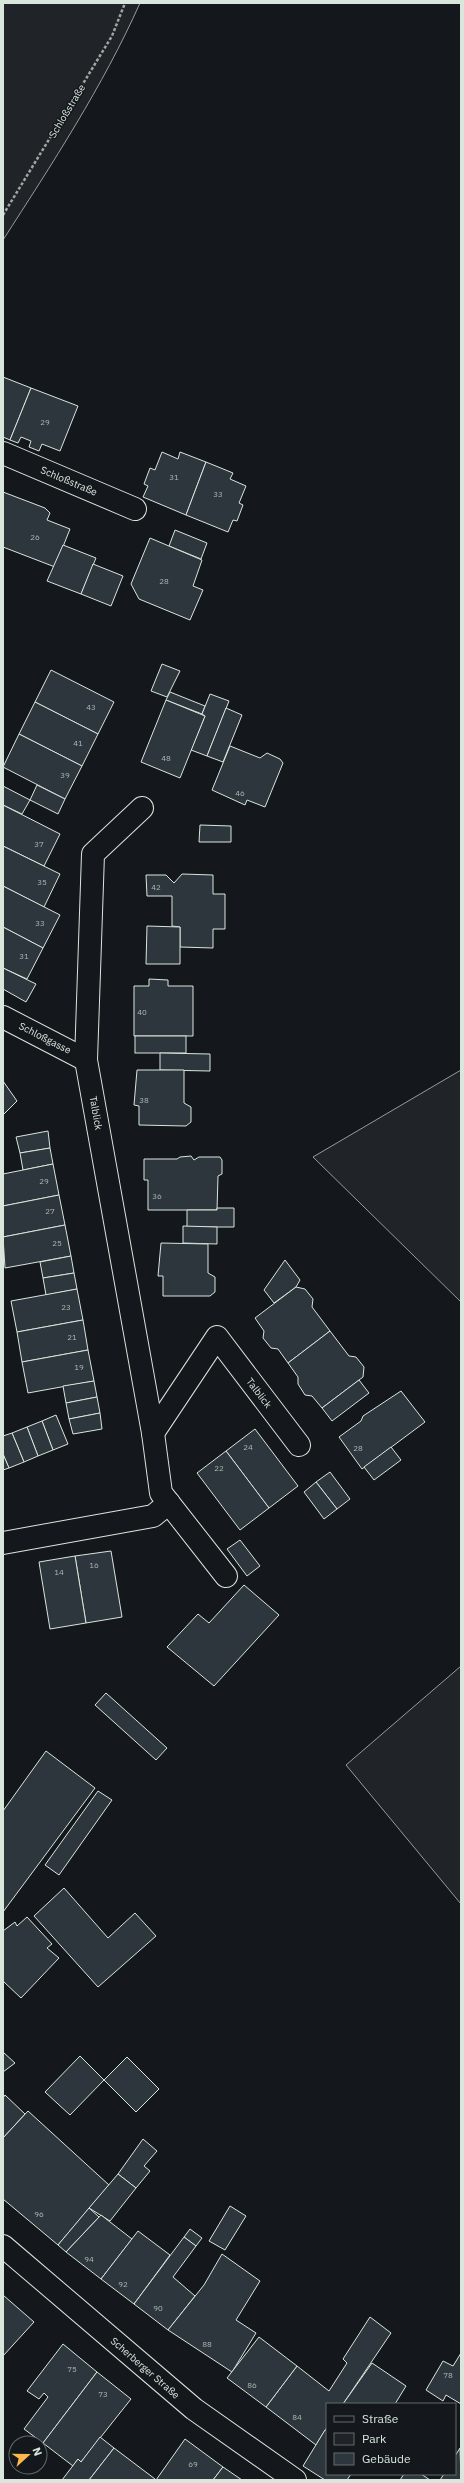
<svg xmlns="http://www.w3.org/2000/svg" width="464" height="2483" font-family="'IBM Plex Sans',sans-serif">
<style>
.green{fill:#202428;stroke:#939e99}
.building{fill:#2c363c;stroke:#d8e6dc}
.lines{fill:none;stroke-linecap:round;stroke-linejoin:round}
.minor-casing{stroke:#d8e6dc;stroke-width:24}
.path{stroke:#9da8a2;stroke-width:2.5;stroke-dasharray:3 2;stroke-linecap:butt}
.minor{stroke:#14181c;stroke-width:22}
.labels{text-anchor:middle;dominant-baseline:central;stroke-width:3;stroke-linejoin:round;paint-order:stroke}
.number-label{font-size:8px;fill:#adbab4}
.street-label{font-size:10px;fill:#d8e6dc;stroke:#14181c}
</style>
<rect width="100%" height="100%" fill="#14181c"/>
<g class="green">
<path d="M 3,3 L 140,3 C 103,86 52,164 3,240 Z"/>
<path d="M 461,1070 L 461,1302 L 313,1157 Z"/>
<path d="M 461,1666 L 461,1904 L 346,1765 Z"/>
</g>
<g class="building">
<path d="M 3,377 L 31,388 L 10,440 L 3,437 Z"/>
<path d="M 31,388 L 78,406 L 60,451 L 42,444 L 39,451 L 29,447 L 31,441 L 21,437 L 18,443 L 10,440 Z"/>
<path d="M 162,452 L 178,459 L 180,452 L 206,462 L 186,515 L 143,497 L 148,486 L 144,484 L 150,468 L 155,470 Z"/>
<path d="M 206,462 L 233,473 L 230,479 L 246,486 L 239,503 L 243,505 L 237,521 L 233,520 L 228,532 L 186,515 Z"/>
<path d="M 3,492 L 45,508 L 50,513 L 47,520 L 70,529 L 55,567 L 3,547 Z"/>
<path d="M 175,530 L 207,543 L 201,559 L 169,546 Z"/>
<path d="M 150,538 L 202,560 L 193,586 L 203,590 L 190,620 L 139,599 L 131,584 Z"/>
<path d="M 63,545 L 96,558 L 81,594 L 47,581 Z"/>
<path d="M 93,564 L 123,576 L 111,606 L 81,594 Z"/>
<path d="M 162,664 L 180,671 L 167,697 L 151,691 Z"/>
<path d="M 51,670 L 114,702 L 98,734 L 35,702 Z"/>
<path d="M 170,692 L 205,706 L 202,714 L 166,700 Z"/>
<path d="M 210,694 L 229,701 L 207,756 L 191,750 L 205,716 L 202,714 Z"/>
<path d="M 166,700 L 205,716 L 180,778 L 141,762 Z"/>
<path d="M 35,702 L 98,734 L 82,766 L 19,734 Z"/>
<path d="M 226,708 L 242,715 L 223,762 L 207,756 Z"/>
<path d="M 19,734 L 82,766 L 65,799 L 3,767 Z"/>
<path d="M 230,746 L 260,758 L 267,753 L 280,759 L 283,763 L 265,807 L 247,800 L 245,805 L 212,790 Z"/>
<path d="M 37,785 L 65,799 L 58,814 L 30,800 Z"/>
<path d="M 3,786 L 30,800 L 22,814 L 3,805 Z"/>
<path d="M 3,805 L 60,834 L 44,866 L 3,846 Z"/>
<path d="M 200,825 L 231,826 L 231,842 L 199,842 Z"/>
<path d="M 3,846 L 60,874 L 44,907 L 3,886 Z"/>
<path d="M 182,874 L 213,875 L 213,894 L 225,894 L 225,929 L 213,929 L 213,948 L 180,947 L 180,927 L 172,926 L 172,896 L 147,896 L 146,875 L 166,875 L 174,883 Z"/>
<path d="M 3,886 L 60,915 L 43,948 L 3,927 Z"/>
<path d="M 147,926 L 180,927 L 180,964 L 146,964 Z"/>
<path d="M 3,927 L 43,948 L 27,979 L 3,968 Z"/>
<path d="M 3,968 L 36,984 L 26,1002 L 3,989 Z"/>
<path d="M 149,979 L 168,980 L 168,986 L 193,986 L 193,1036 L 134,1036 L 134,986 L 149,986 Z"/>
<rect x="135" y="1036" width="51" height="17"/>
<path d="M 160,1053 L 210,1054 L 210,1071 L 160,1070 Z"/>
<path d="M 137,1070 L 184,1070 L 184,1103 L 191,1107 L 191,1122 L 186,1126 L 139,1125 L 139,1106 L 134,1105 Z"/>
<path d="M 3,1081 L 17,1101 L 3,1115 Z"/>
<path d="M 48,1131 L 50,1148 L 20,1153 L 16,1137 Z"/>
<path d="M 50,1148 L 53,1164 L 23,1170 L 20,1153 Z"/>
<path d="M 191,1156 L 194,1160 L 199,1157 L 220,1157 L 222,1160 L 222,1174 L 218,1176 L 217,1210 L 148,1210 L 148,1180 L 144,1180 L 144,1159 L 177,1159 L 180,1157 Z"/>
<path d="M 53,1164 L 59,1195 L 3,1206 L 3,1174 Z"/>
<path d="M 59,1195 L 65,1225 L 3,1237 L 3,1206 Z"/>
<path d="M 217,1208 L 234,1208 L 234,1227 L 187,1227 L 187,1210 L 217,1210 Z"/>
<path d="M 65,1225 L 71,1256 L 5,1268 L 3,1237 Z"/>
<path d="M 183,1226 L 217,1227 L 217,1244 L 183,1243 Z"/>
<path d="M 161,1243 L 208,1244 L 208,1273 L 215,1277 L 215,1292 L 210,1296 L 163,1296 L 163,1276 L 158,1276 Z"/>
<path d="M 71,1256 L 74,1273 L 43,1278 L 40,1262 Z"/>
<path d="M 285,1260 L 300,1280 L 296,1287 L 274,1303 L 264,1290 Z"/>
<path d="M 74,1273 L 77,1289 L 46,1295 L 43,1278 Z"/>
<path d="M 296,1287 L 305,1289 L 313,1299 L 312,1307 L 330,1331 L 288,1363 L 278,1349 L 271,1348 L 263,1338 L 264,1331 L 255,1318 Z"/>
<path d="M 77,1289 L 83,1320 L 17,1332 L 11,1301 Z"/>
<path d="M 83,1320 L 88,1350 L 22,1362 L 17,1332 Z"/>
<path d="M 330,1331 L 349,1356 L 356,1357 L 364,1367 L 363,1377 L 322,1408 L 312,1396 L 305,1395 L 298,1384 L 298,1377 L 288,1363 Z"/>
<path d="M 88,1350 L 94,1381 L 28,1393 L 22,1362 Z"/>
<path d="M 359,1380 L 369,1393 L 332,1421 L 322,1408 Z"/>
<path d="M 94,1381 L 97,1397 L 66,1403 L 63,1386 Z"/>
<path d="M 401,1391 L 425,1422 L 362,1469 L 339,1437 L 361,1421 L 363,1416 Z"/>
<path d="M 97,1397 L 100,1413 L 69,1419 L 66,1403 Z"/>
<path d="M 100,1413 L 102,1429 L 73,1434 L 69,1419 Z"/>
<path d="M 56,1415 L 68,1444 L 53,1450 L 42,1421 Z"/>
<path d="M 42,1421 L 53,1450 L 38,1456 L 27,1427 Z"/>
<path d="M 27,1427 L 38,1456 L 24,1462 L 12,1433 Z"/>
<path d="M 255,1429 L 298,1486 L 269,1508 L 226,1451 Z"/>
<path d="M 12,1433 L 24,1462 L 9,1468 L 3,1454 L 3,1436 Z"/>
<path d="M 391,1447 L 401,1460 L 374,1480 L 364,1467 Z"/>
<path d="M 226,1451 L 269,1508 L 240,1530 L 197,1473 Z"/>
<path d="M 3,1454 L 9,1468 L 3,1470 Z"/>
<path d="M 330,1472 L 350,1499 L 337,1509 L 316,1482 Z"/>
<path d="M 316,1482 L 337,1509 L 324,1519 L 304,1492 Z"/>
<path d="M 240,1540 L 260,1566 L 247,1576 L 227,1549 Z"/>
<path d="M 111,1551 L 122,1617 L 86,1623 L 75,1556 Z"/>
<path d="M 75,1556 L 86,1623 L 50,1629 L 39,1562 Z"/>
<path d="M 244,1585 L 279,1615 L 214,1686 L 167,1647 L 198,1614 L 209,1623 Z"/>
<path d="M 106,1693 L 167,1748 L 156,1760 L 95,1705 Z"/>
<path d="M 46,1751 L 95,1788 L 3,1912 L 3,1811 Z"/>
<path d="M 98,1791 L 112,1800 L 59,1875 L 45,1865 Z"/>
<path d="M 64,1888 L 108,1938 L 135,1913 L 156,1936 L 98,1987 L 34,1916 Z"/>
<path d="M 27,1917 L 52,1944 L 47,1948 L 59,1958 L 21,1998 L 3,1981 L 3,1931 L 15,1922 L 17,1926 Z"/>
<path d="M 3,2052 L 15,2063 L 3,2072 Z"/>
<path d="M 80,2056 L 104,2080 L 70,2115 L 45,2092 Z"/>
<path d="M 127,2057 L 159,2089 L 136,2112 L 104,2080 Z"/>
<path d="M 5,2095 L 25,2114 L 3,2138 L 3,2098 Z"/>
<path d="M 28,2111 L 109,2185 L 58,2245 L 3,2199 L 3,2138 Z"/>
<path d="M 143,2139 L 157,2151 L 144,2166 L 150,2171 L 136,2188 L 118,2174 Z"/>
<path d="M 118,2174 L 136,2188 L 110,2221 L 89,2208 Z"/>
<path d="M 230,2206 L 246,2216 L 225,2250 L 209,2241 Z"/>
<path d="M 89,2208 L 99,2217 L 66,2252 L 58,2245 Z"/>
<path d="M 101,2215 L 132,2239 L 101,2279 L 66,2252 Z"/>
<path d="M 190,2229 L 202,2238 L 196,2246 L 184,2237 Z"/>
<path d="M 138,2231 L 170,2255 L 134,2304 L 101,2279 Z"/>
<path d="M 184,2237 L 196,2246 L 173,2277 L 195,2296 L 168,2330 L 134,2304 Z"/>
<path d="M 222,2254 L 260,2281 L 236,2320 L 256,2333 L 232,2372 L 168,2330 L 204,2285 Z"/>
<path d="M 3,2295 L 34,2322 L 3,2356 Z"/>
<path d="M 370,2317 L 391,2333 L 343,2404 L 327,2404 L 327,2427 L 316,2445 L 266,2407 L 297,2366 L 329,2391 L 347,2363 L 343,2359 Z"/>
<path d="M 259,2337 L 297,2366 L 266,2407 L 227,2378 Z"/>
<path d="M 63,2344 L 97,2372 L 43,2443 L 24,2429 L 48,2397 L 44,2393 L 39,2399 L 27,2391 Z"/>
<path d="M 461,2353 L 461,2404 L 446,2395 L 443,2401 L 426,2390 L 443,2361 L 453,2366 Z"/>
<path d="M 372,2363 L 406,2386 L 395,2404 L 343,2404 Z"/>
<path d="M 97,2372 L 131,2399 L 81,2462 L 78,2459 L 73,2466 L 43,2443 Z"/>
<path d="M 325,2430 L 327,2431 L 327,2474 L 351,2474 L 347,2480 L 325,2480 L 303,2466 Z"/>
<path d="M 100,2437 L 114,2448 L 89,2480 L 62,2480 L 78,2459 L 81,2462 Z"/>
<path d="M 185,2439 L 223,2467 L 213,2480 L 156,2480 Z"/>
<path d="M 114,2448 L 155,2479 L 154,2480 L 89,2480 Z"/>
<path d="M 460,2448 L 461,2480 L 440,2480 L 444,2474 L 455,2474 L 455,2456 Z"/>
<path d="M 223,2467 L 242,2480 L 213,2480 Z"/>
<path d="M 404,2474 L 421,2474 L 430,2480 L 400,2480 Z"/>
</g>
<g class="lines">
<g class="minor-casing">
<g id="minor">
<path d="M 3,453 L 135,509"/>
<path d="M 142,808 L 93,854 L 86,1060 L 153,1433 L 161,1493 L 226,1576"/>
<path d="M 3,1017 L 86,1060"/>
<path d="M 153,1433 L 217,1337 L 299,1445"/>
<path d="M 3,1543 L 153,1516 L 169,1503"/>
<path d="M 3,2246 L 194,2409 L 295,2480"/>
</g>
</g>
<path class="path" d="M 3,215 L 112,36 L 125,3"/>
<use href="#minor" class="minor"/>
</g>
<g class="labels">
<g class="number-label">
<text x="45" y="422">29</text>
<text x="174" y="477">31</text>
<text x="218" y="494">33</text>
<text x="35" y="537">26</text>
<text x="164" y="581">28</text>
<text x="91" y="707">43</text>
<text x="78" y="743">41</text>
<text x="166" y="758">48</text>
<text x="65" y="775">39</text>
<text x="240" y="793">46</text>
<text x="39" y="844">37</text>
<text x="42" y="882">35</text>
<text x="156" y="887">42</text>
<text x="40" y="923">33</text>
<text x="24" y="956">31</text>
<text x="142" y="1012">40</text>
<text x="144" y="1100">38</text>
<text x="44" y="1181">29</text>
<text x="157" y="1196">36</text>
<text x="50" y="1211">27</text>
<text x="57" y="1243">25</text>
<text x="66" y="1307">23</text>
<text x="72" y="1337">21</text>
<text x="79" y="1367">19</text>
<text x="248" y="1447">24</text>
<text x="358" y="1448">28</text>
<text x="219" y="1468">22</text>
<text x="94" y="1565">16</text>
<text x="59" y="1572">14</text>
<text x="39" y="2214">96</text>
<text x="89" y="2259">94</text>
<text x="123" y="2284">92</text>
<text x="158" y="2308">90</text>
<text x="207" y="2344">88</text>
<text x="72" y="2369">75</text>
<text x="448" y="2375">78</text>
<text x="252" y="2385">86</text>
<text x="103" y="2394">73</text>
<text x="297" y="2417">84</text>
<text x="193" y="2464">69</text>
</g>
<g class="street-label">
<text transform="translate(67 111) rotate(-59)">Schloßstraße</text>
<text transform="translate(69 481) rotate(23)">Schloßstraße</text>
<text transform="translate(45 1038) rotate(27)">Schloßgasse</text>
<text transform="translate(96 1113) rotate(80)">Talblick</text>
<text transform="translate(259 1393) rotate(53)">Talblick</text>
<text transform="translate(145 2368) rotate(41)">Scherberger Straße</text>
</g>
</g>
<rect width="464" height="2483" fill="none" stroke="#d8e6dc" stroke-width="8"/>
<rect x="326" y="2403" width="130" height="72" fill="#14181c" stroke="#626a69"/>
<rect x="334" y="2416" width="20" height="6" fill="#14181c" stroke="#626a69"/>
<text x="362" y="2423" font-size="12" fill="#d8e6dc">Straße</text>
<rect x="334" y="2433" width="20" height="12" fill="#202428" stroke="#626a69"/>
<text x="362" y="2443" font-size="12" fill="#d8e6dc">Park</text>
<rect x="334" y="2453" width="20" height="12" fill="#2c363c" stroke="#626a69"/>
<text x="362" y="2463" font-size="12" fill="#d8e6dc">Gebäude</text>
<g transform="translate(28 2455) rotate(69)"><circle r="19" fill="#14181c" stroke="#626a69"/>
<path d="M0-3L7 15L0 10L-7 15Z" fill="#ffb74d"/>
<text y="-6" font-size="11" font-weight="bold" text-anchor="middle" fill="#d8e6dc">N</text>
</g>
</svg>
